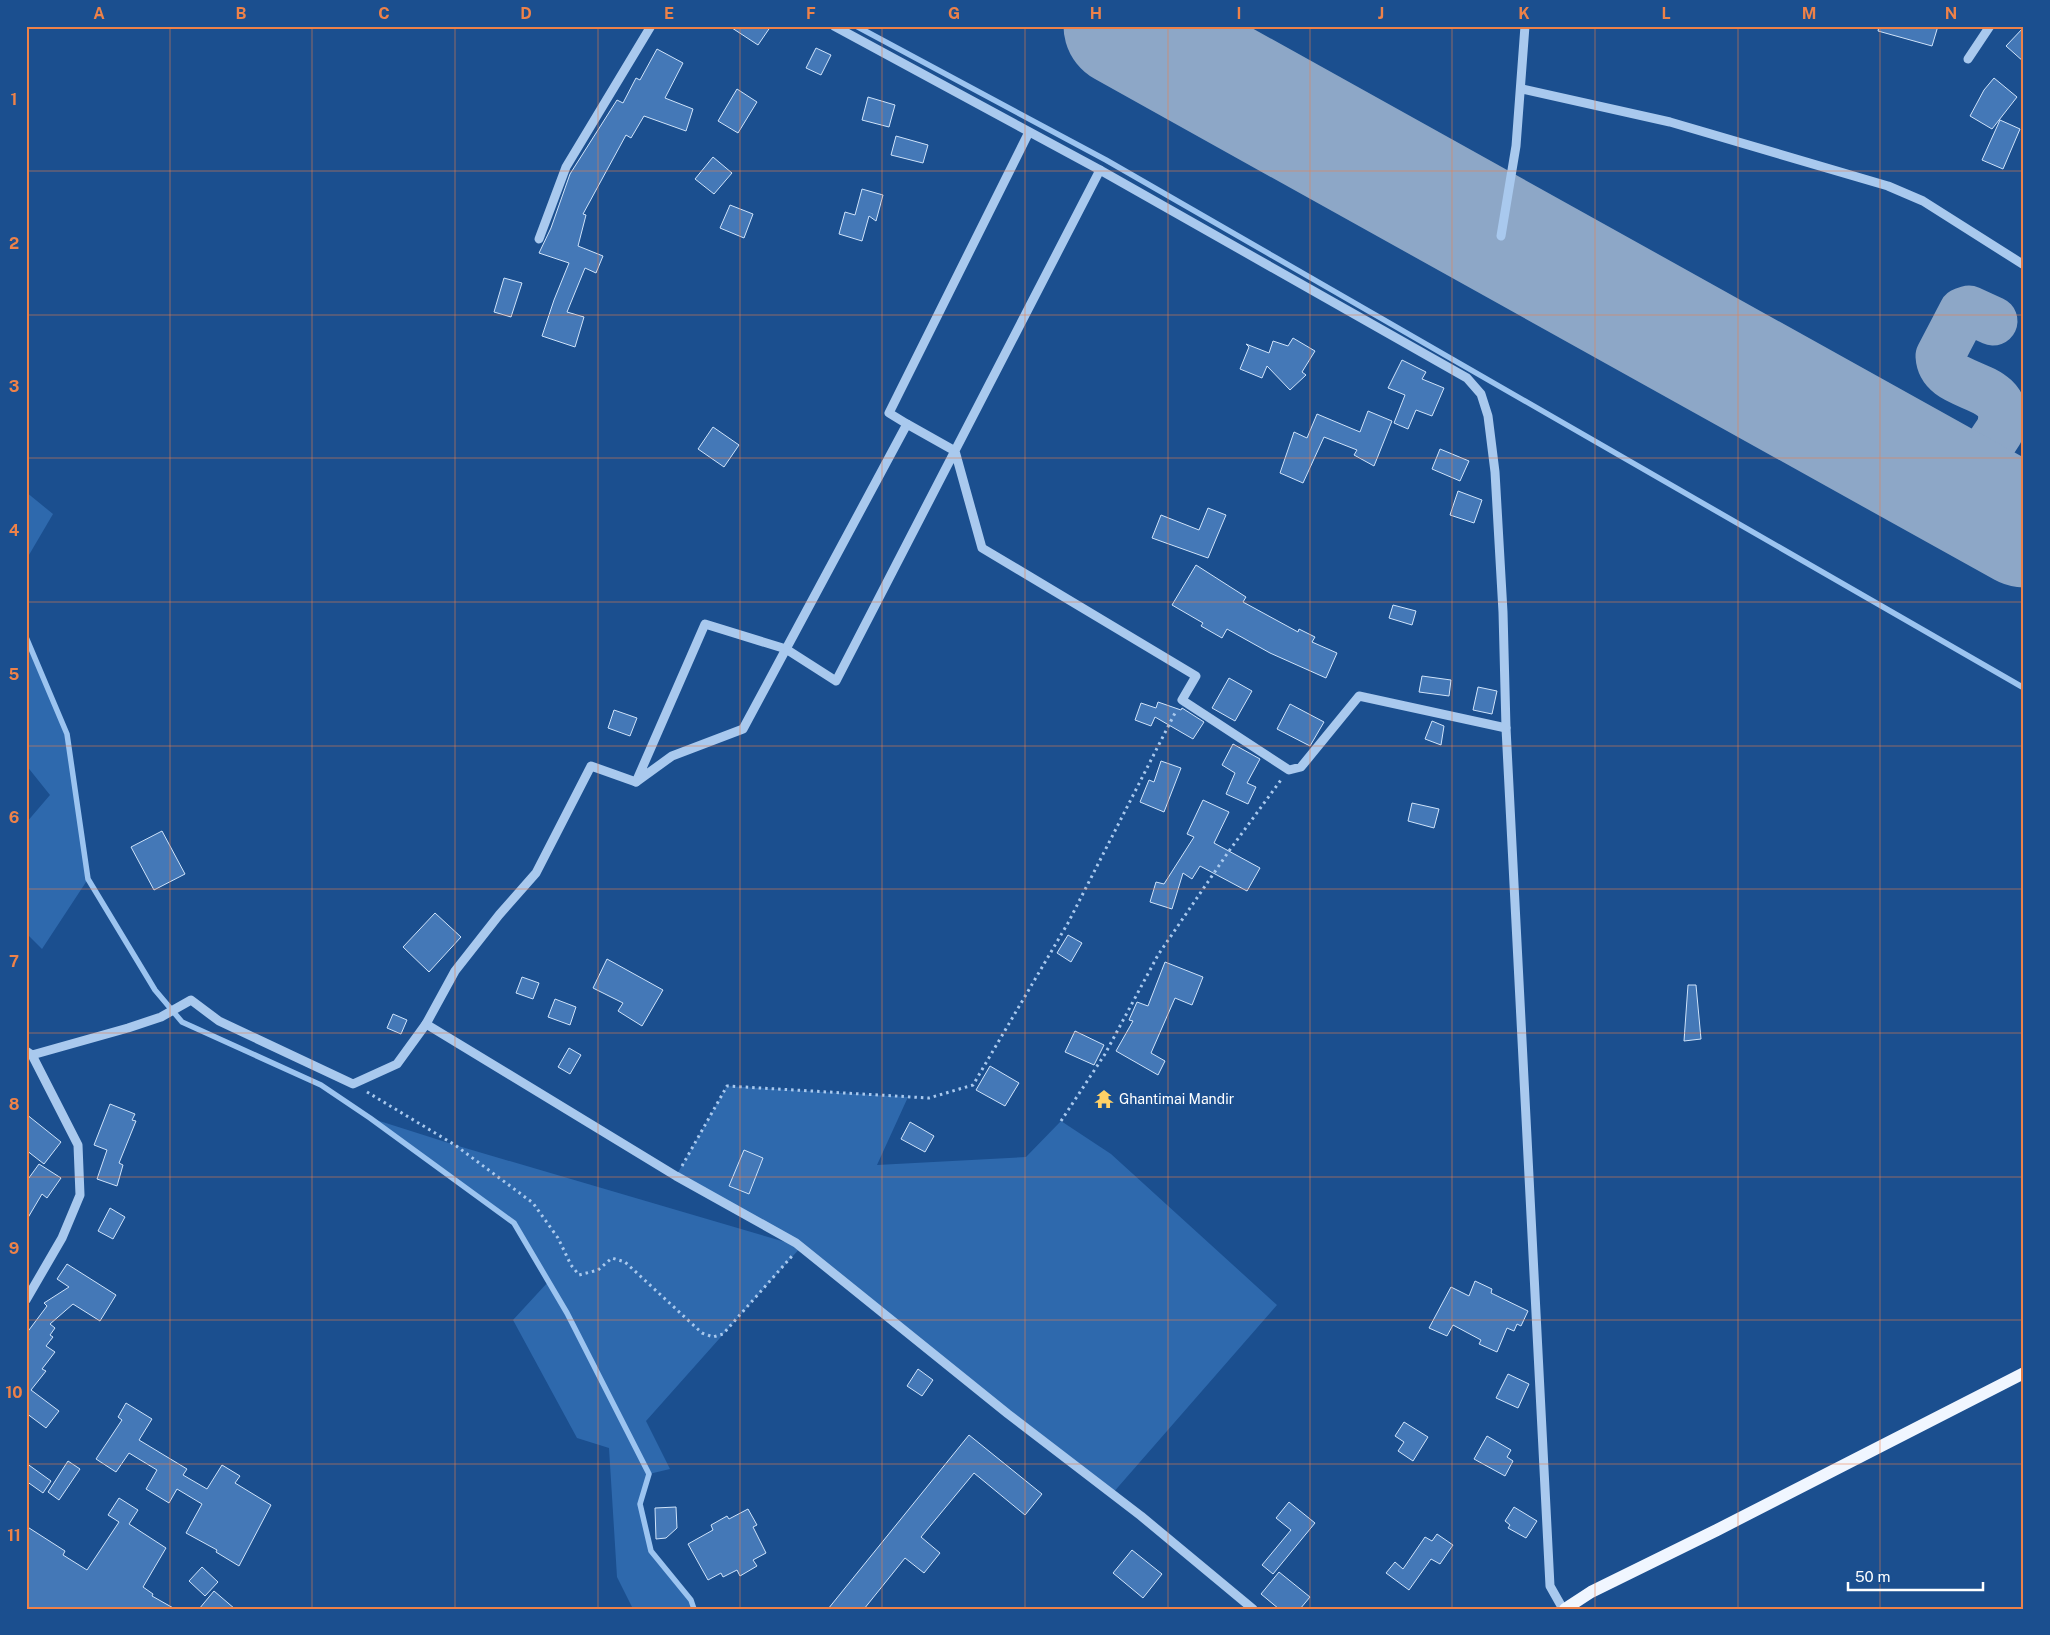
<svg xmlns="http://www.w3.org/2000/svg" width="2050" height="1635" font-family="'Public Sans',sans-serif">
<style>
.green{fill:#2e69ad}
.lines{fill:none;stroke-linecap:round;stroke-linejoin:round}
.stream{stroke:#9cc4f0;stroke-width:5.5}
.taxiway{stroke:#8da7c7;stroke-width:49}
.runway{stroke:#8da7c7;stroke-width:121}
.building{fill:#4478b7;stroke:#cfe3fa}
.path{stroke:#a9c9ee;stroke-width:3;stroke-dasharray:2.5 4;stroke-linecap:butt}
.minor{stroke:#a9c9ee;stroke-width:9}
.major{stroke:#f0f6ff;stroke-width:12}
.grid{fill:none;stroke:#ee8249;stroke-width:1;stroke-opacity:0.55}
.labels{text-anchor:middle;dominant-baseline:central;stroke-width:5;stroke-linejoin:round;paint-order:stroke}
.poi-label{font-size:14px;fill:#fff;stroke:#1b4f8f;text-anchor:start}
.neatline{fill:none;stroke:#ee8249;stroke-width:2}
.grid-label{font-size:16px;text-anchor:middle;font-weight:bold;fill:#ee8249}
</style>
<rect width="100%" height="100%" fill="#1b4f8f"/>
<g class="green">
<path d="M 26,492 L 53,514 L 26,560 Z"/>
<path d="M 26,637 L 67,734 L 88,879 L 42,949 L 26,933 L 26,823 L 50,795 L 26,765 Z"/>
<path d="M 727,1086 L 908,1097 L 877,1165 L 1026,1157 L 1061,1121 L 1111,1154 L 1277,1305 L 1112,1494 L 801,1247 L 646,1421 L 670,1469 L 649,1474 L 640,1504 L 651,1551 L 698,1609 L 633,1609 L 617,1577 L 609,1448 L 577,1438 L 513,1320 L 548,1282 L 514,1223 L 370,1118 L 455,1145 L 799,1246 L 676,1176 Z"/>
</g>
<g class="lines">
<g class="stream">
<path d="M 856,26 L 1106,160 L 2024,688"/>
<path d="M 26,637 L 67,734 L 88,879 L 155,990 L 182,1022 L 321,1085 L 370,1118 L 514,1223 L 567,1313 L 649,1474 L 640,1504 L 651,1551 L 691,1600 L 694,1609"/>
</g>
<g class="taxiway">
<path d="M 1983,458 L 1981,478 L 1986,506"/>
<path d="M 1932,476 C 1949,473 1970,470 1983,458 C 1986,454 1988,448 1991,444 C 1994,438 2001,431 2002,424 C 2010,379 1942,392 1940,356 L 1963,312 L 1969,310 L 1993,321"/>
</g>
<path class="runway" d="M 1124,26 L 2024,527"/>
</g>
<g class="building">
<path d="M 729,26 L 771,26 L 758,45 Z"/>
<path d="M 1879,26 L 1938,26 L 1932,46 L 1878,31 Z"/>
<path d="M 2024,27 L 2024,62 L 2006,46 Z"/>
<path d="M 816,48 L 831,55 L 821,75 L 806,68 Z"/>
<path d="M 657,49 L 683,63 L 665,98 L 693,109 L 686,131 L 644,116 L 631,138 L 626,135 L 583,214 L 586,215 L 578,246 L 603,256 L 596,273 L 585,268 L 567,312 L 584,317 L 575,347 L 542,336 L 554,300 L 569,263 L 539,253 L 551,228 L 570,174 L 617,100 L 623,103 L 636,78 L 640,80 Z"/>
<path d="M 1994,78 L 2017,97 L 1992,129 L 1970,116 L 1984,90 Z"/>
<path d="M 737,89 L 757,102 L 738,133 L 718,121 Z"/>
<path d="M 868,97 L 895,105 L 889,127 L 862,120 Z"/>
<path d="M 2000,120 L 2020,129 L 2003,169 L 1982,160 Z"/>
<path d="M 896,136 L 928,145 L 923,163 L 891,155 Z"/>
<path d="M 713,157 L 732,173 L 714,194 L 695,179 Z"/>
<path d="M 862,189 L 883,195 L 876,221 L 869,216 L 862,241 L 839,234 L 845,212 L 855,215 Z"/>
<path d="M 730,205 L 753,214 L 744,238 L 720,228 Z"/>
<path d="M 504,278 L 522,283 L 511,317 L 494,312 Z"/>
<path d="M 1293,338 L 1315,351 L 1302,372 L 1306,375 L 1290,390 L 1267,366 L 1262,378 L 1240,369 L 1249,347 L 1246,344 L 1269,353 L 1273,341 L 1288,346 Z"/>
<path d="M 1402,360 L 1426,372 L 1422,379 L 1444,388 L 1432,416 L 1416,410 L 1408,429 L 1394,423 L 1405,395 L 1388,388 Z"/>
<path d="M 1368,411 L 1392,421 L 1374,466 L 1354,455 L 1357,450 L 1324,437 L 1303,483 L 1280,473 L 1294,432 L 1307,438 L 1317,414 L 1360,432 Z"/>
<path d="M 713,427 L 739,445 L 724,467 L 698,449 Z"/>
<path d="M 1440,449 L 1469,461 L 1460,481 L 1432,469 Z"/>
<path d="M 1458,491 L 1482,500 L 1474,523 L 1450,515 Z"/>
<path d="M 1208,508 L 1226,515 L 1208,558 L 1152,538 L 1161,515 L 1199,530 Z"/>
<path d="M 1196,565 L 1246,597 L 1243,602 L 1298,632 L 1299,629 L 1315,637 L 1312,642 L 1337,653 L 1326,678 L 1270,653 L 1227,629 L 1222,638 L 1201,626 L 1203,623 L 1172,605 Z"/>
<path d="M 1393,605 L 1416,611 L 1412,625 L 1389,618 Z"/>
<path d="M 1422,676 L 1451,680 L 1449,696 L 1419,692 Z"/>
<path d="M 1229,678 L 1252,691 L 1235,721 L 1212,708 Z"/>
<path d="M 1478,687 L 1497,691 L 1492,714 L 1473,710 Z"/>
<path d="M 1158,702 L 1181,710 L 1182,708 L 1204,722 L 1193,739 L 1155,717 L 1151,726 L 1135,720 L 1141,703 L 1156,708 Z"/>
<path d="M 1290,704 L 1324,722 L 1310,746 L 1277,729 Z"/>
<path d="M 614,710 L 637,718 L 630,736 L 608,728 Z"/>
<path d="M 1432,721 L 1444,726 L 1441,745 L 1425,739 Z"/>
<path d="M 1233,744 L 1260,759 L 1247,783 L 1256,787 L 1248,804 L 1226,794 L 1235,773 L 1222,765 Z"/>
<path d="M 1161,761 L 1181,768 L 1164,812 L 1140,802 L 1149,780 L 1154,782 Z"/>
<path d="M 1203,800 L 1229,812 L 1214,843 L 1260,868 L 1247,891 L 1200,866 L 1192,879 L 1183,873 L 1172,909 L 1150,902 L 1156,882 L 1164,884 L 1194,837 L 1187,834 Z"/>
<path d="M 1412,803 L 1439,809 L 1434,828 L 1408,821 Z"/>
<path d="M 162,831 L 185,874 L 154,890 L 131,847 Z"/>
<path d="M 435,913 L 461,937 L 429,972 L 403,947 Z"/>
<path d="M 1068,935 L 1082,943 L 1071,962 L 1057,953 Z"/>
<path d="M 607,959 L 663,990 L 642,1026 L 618,1011 L 623,1003 L 593,988 Z"/>
<path d="M 1165,962 L 1203,977 L 1192,1005 L 1175,998 L 1151,1053 L 1165,1061 L 1158,1075 L 1116,1051 L 1133,1021 L 1129,1020 L 1137,1002 L 1148,1006 Z"/>
<path d="M 522,977 L 539,983 L 533,999 L 516,993 Z"/>
<path d="M 1688,985 L 1696,985 L 1701,1039 L 1684,1041 Z"/>
<path d="M 555,999 L 576,1007 L 570,1025 L 548,1017 Z"/>
<path d="M 393,1014 L 407,1020 L 401,1034 L 387,1028 Z"/>
<path d="M 1075,1031 L 1104,1045 L 1094,1065 L 1065,1052 Z"/>
<path d="M 569,1048 L 581,1055 L 570,1074 L 558,1067 Z"/>
<path d="M 990,1066 L 1019,1083 L 1005,1106 L 976,1090 Z"/>
<path d="M 110,1104 L 135,1114 L 132,1120 L 136,1121 L 119,1163 L 123,1165 L 117,1186 L 97,1179 L 107,1150 L 94,1145 Z"/>
<path d="M 26,1114 L 61,1142 L 44,1164 L 26,1150 Z"/>
<path d="M 910,1122 L 934,1136 L 925,1152 L 901,1139 Z"/>
<path d="M 744,1150 L 763,1158 L 749,1194 L 729,1186 Z"/>
<path d="M 39,1164 L 61,1178 L 47,1198 L 42,1194 L 26,1221 L 26,1182 Z"/>
<path d="M 110,1208 L 125,1217 L 113,1239 L 98,1231 Z"/>
<path d="M 67,1264 L 116,1295 L 100,1321 L 73,1304 L 50,1324 L 55,1328 L 50,1335 L 53,1337 L 46,1346 L 55,1352 L 42,1369 L 46,1371 L 31,1390 L 59,1411 L 46,1428 L 26,1413 L 26,1334 L 47,1306 L 44,1303 L 69,1287 L 57,1279 Z"/>
<path d="M 1475,1281 L 1492,1289 L 1491,1293 L 1528,1311 L 1521,1326 L 1517,1324 L 1514,1331 L 1507,1328 L 1497,1352 L 1479,1344 L 1481,1340 L 1453,1325 L 1447,1336 L 1429,1328 L 1451,1287 L 1469,1296 Z"/>
<path d="M 918,1369 L 933,1380 L 922,1396 L 907,1386 Z"/>
<path d="M 1508,1374 L 1529,1384 L 1518,1408 L 1496,1398 Z"/>
<path d="M 126,1403 L 152,1419 L 139,1440 L 187,1469 L 183,1475 L 207,1489 L 222,1465 L 240,1476 L 235,1483 L 271,1505 L 239,1566 L 216,1552 L 217,1550 L 186,1533 L 202,1504 L 177,1489 L 169,1503 L 146,1489 L 157,1470 L 129,1453 L 116,1472 L 96,1459 L 122,1420 L 118,1417 Z"/>
<path d="M 1404,1422 L 1428,1437 L 1413,1461 L 1398,1451 L 1404,1442 L 1395,1436 Z"/>
<path d="M 969,1435 L 1042,1494 L 1025,1515 L 974,1473 L 921,1537 L 940,1553 L 924,1573 L 905,1558 L 864,1609 L 828,1609 Z"/>
<path d="M 1487,1436 L 1511,1450 L 1507,1457 L 1513,1461 L 1505,1476 L 1474,1459 Z"/>
<path d="M 68,1461 L 80,1469 L 59,1500 L 48,1492 Z"/>
<path d="M 26,1463 L 51,1481 L 43,1493 L 26,1481 Z"/>
<path d="M 119,1498 L 138,1510 L 129,1524 L 166,1548 L 143,1587 L 153,1594 L 152,1596 L 175,1609 L 26,1609 L 26,1526 L 65,1551 L 63,1555 L 87,1570 L 119,1522 L 108,1515 Z"/>
<path d="M 1289,1502 L 1315,1523 L 1273,1574 L 1262,1565 L 1291,1530 L 1276,1518 Z"/>
<path d="M 676,1507 L 677,1528 L 666,1538 L 656,1539 L 655,1508 Z"/>
<path d="M 1514,1507 L 1537,1521 L 1526,1538 L 1508,1528 L 1510,1525 L 1505,1521 Z"/>
<path d="M 748,1509 L 757,1525 L 753,1527 L 766,1553 L 753,1560 L 757,1566 L 740,1576 L 737,1570 L 723,1577 L 721,1573 L 708,1580 L 688,1544 L 713,1530 L 711,1525 L 727,1516 L 729,1519 Z"/>
<path d="M 1437,1534 L 1453,1545 L 1440,1564 L 1431,1559 L 1409,1590 L 1386,1573 L 1395,1562 L 1403,1569 L 1425,1537 L 1432,1541 Z"/>
<path d="M 1132,1550 L 1162,1574 L 1143,1598 L 1113,1573 Z"/>
<path d="M 202,1567 L 218,1582 L 205,1596 L 189,1581 Z"/>
<path d="M 1279,1572 L 1310,1597 L 1300,1609 L 1279,1609 L 1261,1594 Z"/>
<path d="M 214,1591 L 235,1609 L 199,1609 Z"/>
</g>
<g class="lines">
<g class="path">
<path d="M 367,1092 L 455,1145 L 533,1203 L 558,1238 L 571,1265 L 579,1275 L 598,1270 L 612,1258 L 625,1262 L 702,1333 L 713,1337 L 723,1334 L 792,1256"/>
<path d="M 1061,1121 L 1105,1054 L 1158,955 L 1229,851 L 1281,780"/>
<path d="M 682,1166 L 727,1086 L 929,1098 L 973,1085 L 1068,923 L 1176,711"/>
</g>
<g class="minor">
<path d="M 834,26 L 1100,170 L 1467,378 L 1481,394 L 1488,416 L 1495,472 L 1503,612 L 1506,728 L 1550,1586 L 1563,1609"/>
<path d="M 1968,59 L 1990,26"/>
<path d="M 1522,89 L 1670,122 L 1888,186 L 1923,201 L 2024,265"/>
<path d="M 1100,170 L 836,681 L 786,649 L 743,729 L 672,756 L 636,782 L 705,624 L 786,649 L 907,424 L 955,451 L 982,548 L 1196,676 L 1182,700 L 1289,770 L 1301,767 L 1359,696 L 1506,728"/>
<path d="M 1501,236 L 1516,146 L 1525,26"/>
<path d="M 539,239 L 566,167 L 651,26"/>
<path d="M 907,424 L 889,413 L 1029,132"/>
<path d="M 636,782 L 591,766 L 536,873 L 499,915 L 455,971 L 426,1024 L 676,1176 L 796,1243 L 1008,1414 L 1141,1516 L 1253,1609"/>
<path d="M 26,1051 L 32,1055 L 78,1145 L 80,1195 L 62,1238 L 26,1300"/>
<path d="M 32,1055 L 128,1028 L 161,1017 L 191,1000 L 219,1021 L 353,1084 L 397,1064 L 426,1024"/>
</g>
<path class="major" d="M 1565,1609 L 1591,1592 L 1717,1530 L 2024,1373"/>
</g>
<path class="grid" d="M 170,26 L 170,1609M 312,26 L 312,1609M 455,26 L 455,1609M 598,26 L 598,1609M 740,26 L 740,1609M 882,26 L 882,1609M 1025,26 L 1025,1609M 1168,26 L 1168,1609M 1310,26 L 1310,1609M 1452,26 L 1452,1609M 1595,26 L 1595,1609M 1738,26 L 1738,1609M 1880,26 L 1880,1609M 26,171 L 2024,171M 26,315 L 2024,315M 26,458 L 2024,458M 26,602 L 2024,602M 26,746 L 2024,746M 26,889 L 2024,889M 26,1033 L 2024,1033M 26,1177 L 2024,1177M 26,1320 L 2024,1320M 26,1464 L 2024,1464"/>
<defs>
<g id="temple-bare" transform="scale(1.5)"><path d="M0-6L5-2H3V0L6.5 2.5H4V6H1.5V3h-3V6H-4V2.5H-6.5L-3 0V-2H-5Z" fill="#ffd166" stroke="#1b4f8f" stroke-width="2.5" paint-order="stroke"/></g>
</defs>
<g fill-rule="evenodd">
<use href="#temple-bare" x="1104" y="1099"/>
</g>
<g class="labels">
<g class="poi-label">
<text x="1119" y="1099">Ghantimai Mandir</text>
</g>
</g>
<rect width="2050" height="1635" fill="none" stroke="#1b4f8f" stroke-width="55"/>
<path d="M1848 1582v8h135v-8" fill="none" stroke="#ffffff" stroke-width="2.5"/>
<text x="1855" y="1582" font-size="15" fill="#ffffff" stroke="#1b4f8f" stroke-width="4" paint-order="stroke">50 m</text>
<rect x="28" y="28" width="1994" height="1580" class="neatline"/>
<g class="grid-label">
<text x="99" y="19">A</text>
<text x="241" y="19">B</text>
<text x="384" y="19">C</text>
<text x="526" y="19">D</text>
<text x="669" y="19">E</text>
<text x="811" y="19">F</text>
<text x="954" y="19">G</text>
<text x="1096" y="19">H</text>
<text x="1239" y="19">I</text>
<text x="1381" y="19">J</text>
<text x="1524" y="19">K</text>
<text x="1666" y="19">L</text>
<text x="1809" y="19">M</text>
<text x="1951" y="19">N</text>
<text x="14" y="105">1</text>
<text x="14" y="249">2</text>
<text x="14" y="392">3</text>
<text x="14" y="536">4</text>
<text x="14" y="680">5</text>
<text x="14" y="823">6</text>
<text x="14" y="967">7</text>
<text x="14" y="1110">8</text>
<text x="14" y="1254">9</text>
<text x="14" y="1398">10</text>
<text x="14" y="1541">11</text>
</g>
</svg>
